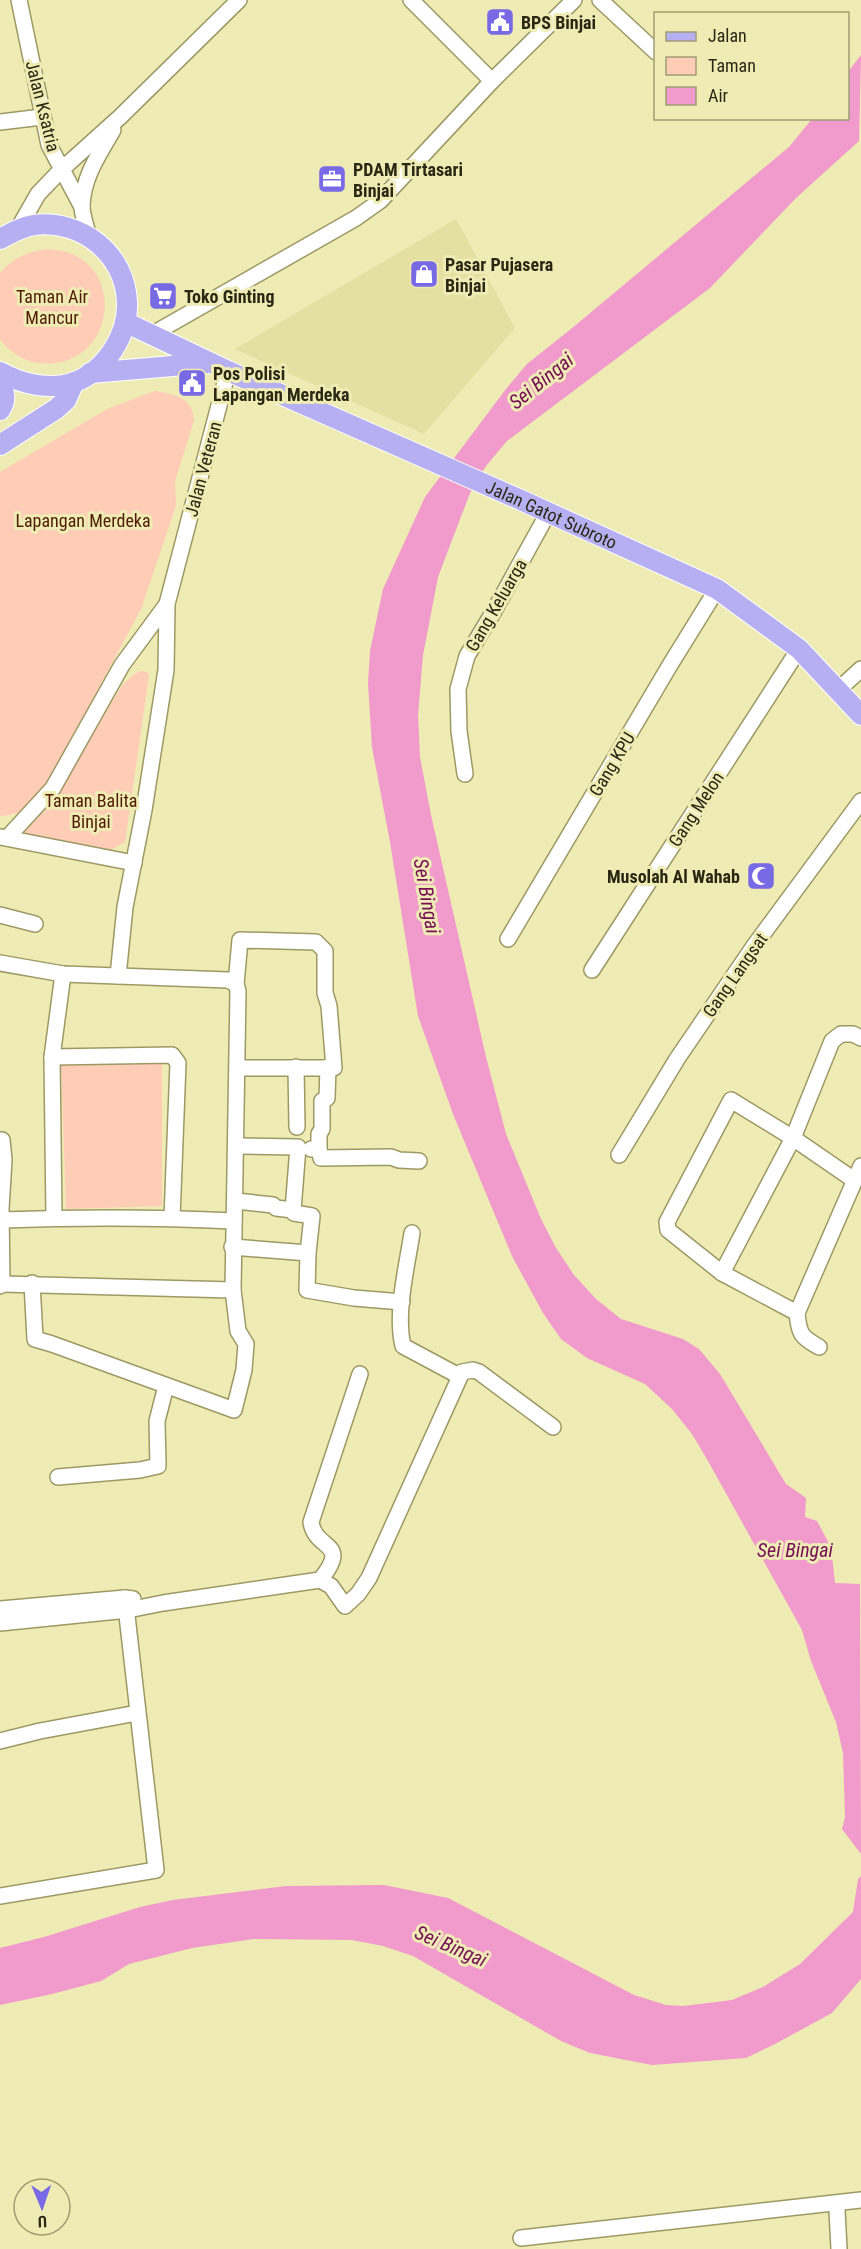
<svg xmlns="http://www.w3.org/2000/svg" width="861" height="2249" font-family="'Roboto Condensed',sans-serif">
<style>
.built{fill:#e4e0a2}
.green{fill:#ffccb6}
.water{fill:#f19acc}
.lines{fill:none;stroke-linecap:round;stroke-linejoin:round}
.minor-casing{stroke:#9d9965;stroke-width:18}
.major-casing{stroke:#fff;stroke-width:22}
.minor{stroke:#fff;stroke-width:15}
.major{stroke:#b6b0f2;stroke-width:20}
.labels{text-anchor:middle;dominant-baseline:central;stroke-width:6;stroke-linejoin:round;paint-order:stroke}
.poi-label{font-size:18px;font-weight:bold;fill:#2a2813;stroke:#eeebb4;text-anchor:start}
.street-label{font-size:18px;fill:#2a2813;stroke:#eeebb4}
.park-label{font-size:18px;fill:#511b00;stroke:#eeebb4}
.water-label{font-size:20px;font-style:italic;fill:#750e55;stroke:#eeebb4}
</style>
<rect width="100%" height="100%" fill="#eeebb4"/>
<path class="built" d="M 456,219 L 515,328 L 424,434 L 235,349 Z"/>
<g class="green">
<path d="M 45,249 C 51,249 57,250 63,251 C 128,267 115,371 38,363 C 23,361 8,351 0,339 L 0,273 C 13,258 25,253 45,249 Z"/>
<path d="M 155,391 C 176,394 193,398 194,421 L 175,481 L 176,506 L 141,609 L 46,786 C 30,805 27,814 0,816 L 0,472 L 109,408 Z"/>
<path d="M 141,671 L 147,672 L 149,676 L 125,842 L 109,851 L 26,836 L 19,829 L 46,810 L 123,684 L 136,673 Z"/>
<path d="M 162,1061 L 162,1206 L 66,1209 L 61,1063 Z"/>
</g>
<g class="water">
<path d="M 861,55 L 859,141 L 796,198 L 710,288 L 507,441 L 486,466 L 470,493 L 438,577 L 423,655 L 418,715 L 420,757 L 431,815 L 486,1057 L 506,1134 L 541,1219 L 556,1248 L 574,1275 L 596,1299 L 621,1319 L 683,1339 L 699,1349 L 720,1374 L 786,1484 L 806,1498 L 805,1517 L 817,1521 L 831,1547 L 835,1583 L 860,1584 L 861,1854 L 842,1829 L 845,1817 L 843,1753 L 836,1722 L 811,1661 L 802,1630 L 708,1461 L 692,1434 L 672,1409 L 645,1384 L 587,1358 L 561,1339 L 543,1313 L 512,1256 L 453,1114 L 418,1016 L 390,842 L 372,747 L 368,683 L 370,651 L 383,589 L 425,497 L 506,389 L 527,364 L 571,329 L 789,147 L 812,119 L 848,118 L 848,72 Z"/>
<path d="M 861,1876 L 861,1979 L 832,2013 L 775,2044 L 746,2058 L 652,2065 L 590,2053 L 561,2041 L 413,1956 L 383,1946 L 352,1940 L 254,1939 L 192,1948 L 129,1964 L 101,1981 L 52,1994 L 0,2005 L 0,1948 L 44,1937 L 140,1907 L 173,1900 L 286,1886 L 384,1885 L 448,1898 L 634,1995 L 666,2005 L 683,2006 L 732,2000 L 763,1987 L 800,1964 L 853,1912 L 858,1879 Z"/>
</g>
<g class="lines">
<g class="minor-casing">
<g id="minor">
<path d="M 19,0 L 49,145 L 82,207"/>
<path d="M 411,0 L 492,81"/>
<path d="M 600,0 L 656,52"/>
<path d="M 0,122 L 42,117"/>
<path d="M 18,229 L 38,194 L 61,170 L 120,117 L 239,0"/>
<path d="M 88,234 C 86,225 82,215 82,206 C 83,177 99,154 113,130"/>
<path d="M 151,335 L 356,218 L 380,201 L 492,81 L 574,0"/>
<path d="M 839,689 L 861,669"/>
<path d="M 465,774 L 459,731 L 458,689 L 467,656 L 494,611 L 548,513"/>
<path d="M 1,837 L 134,863"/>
<path d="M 7,838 L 53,788 L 122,665 L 167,604"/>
<path d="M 0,915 L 35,924"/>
<path d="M 508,939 L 670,665 L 717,589"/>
<path d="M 0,963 L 63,974 L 228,980 L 236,984 L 238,991 L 233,1290 L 238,1331 L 246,1344 L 244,1370 L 234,1410 L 52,1344 L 35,1339 L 32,1283"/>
<path d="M 592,970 L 799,649"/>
<path d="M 118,976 L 125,907 L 144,810 L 166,670 L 167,604 L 228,371"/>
<path d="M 236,984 L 240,940 L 316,942 L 325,951 L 325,993 L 329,1006 L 334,1068 L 238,1068"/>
<path d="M 52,1057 L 172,1055 L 178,1063 L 172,1218"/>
<path d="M 296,1067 L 297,1127"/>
<path d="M 0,1140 L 2,1140 L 4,1160 L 1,1209 L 2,1284 L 0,1286"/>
<path d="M 237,1146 L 298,1147 L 293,1210"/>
<path d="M 311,1149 L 319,1149 L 319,1134 L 322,1129 L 322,1101 L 327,1098 L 328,1067"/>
<path d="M 319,1149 L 321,1158 L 391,1157 L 399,1160 L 419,1161"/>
<path d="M 619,1155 L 677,1059 L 754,946 L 861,801"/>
<path d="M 236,1201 L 273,1205 L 276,1208 L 293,1210 L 294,1213 L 312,1216 L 308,1253"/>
<path d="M 54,1218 L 52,1057 L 63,974"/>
<path d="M 1,1220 C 79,1217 156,1217 234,1221"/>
<path d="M 412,1233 C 407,1266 395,1313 403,1346 L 459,1376"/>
<path d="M 232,1247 L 308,1253 L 307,1290 L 354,1298 L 402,1302"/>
<path d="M 722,1273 L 793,1138 L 832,1041 L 841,1034 L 853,1034 L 861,1038"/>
<path d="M 2,1284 L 233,1290"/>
<path d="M 797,1313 L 722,1273 L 668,1230 L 667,1222 L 731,1100 L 793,1138 L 854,1180"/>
<path d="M 819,1347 C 801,1337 799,1334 797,1313 L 861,1166"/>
<path d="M 58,1477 L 140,1470 L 158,1466 L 157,1421 L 166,1386"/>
<path d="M 320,1580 C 352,1541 315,1551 311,1522 L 360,1374"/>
<path d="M 0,1609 L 125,1598 L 133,1599"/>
<path d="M 0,1623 L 128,1610 L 163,1603 L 320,1580 L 331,1586 L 345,1606 L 358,1594 L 369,1578 L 462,1372 L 473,1370 L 479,1372 L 553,1427"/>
<path d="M 0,1741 L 40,1731 L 137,1713"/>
<path d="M 0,1896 L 156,1870 L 125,1598"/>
<path d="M 835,2204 L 837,2210 L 839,2249"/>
<path d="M 521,2238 L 861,2200"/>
</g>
</g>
<g class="major-casing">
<g id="major">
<path d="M 0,239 C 11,233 21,227 34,225 C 81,219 126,254 127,303 C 128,335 106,370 75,382 C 50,391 22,384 0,372"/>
<path id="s1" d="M 125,322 L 228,371 L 523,501 L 717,589 L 799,649 L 861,715"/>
<path d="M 90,373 L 208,363"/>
<path d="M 0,377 C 3,390 8,399 0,410"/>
<path d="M 0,445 L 56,409 L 66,400 L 74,382"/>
</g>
</g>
<use href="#minor" class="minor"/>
<use href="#major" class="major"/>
</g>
<defs>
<g id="civic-square" transform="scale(1.5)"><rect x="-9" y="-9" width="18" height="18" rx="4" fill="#786ae5" stroke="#eeebb4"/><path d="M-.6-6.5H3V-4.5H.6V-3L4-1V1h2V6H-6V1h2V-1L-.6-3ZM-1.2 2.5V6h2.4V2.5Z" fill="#fff"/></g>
<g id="office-square" transform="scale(1.5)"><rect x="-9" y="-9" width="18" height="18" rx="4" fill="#786ae5" stroke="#eeebb4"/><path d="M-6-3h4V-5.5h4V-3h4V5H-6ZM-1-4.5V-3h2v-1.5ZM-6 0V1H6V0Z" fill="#fff"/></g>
<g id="shop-square" transform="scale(1.5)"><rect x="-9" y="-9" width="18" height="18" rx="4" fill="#786ae5" stroke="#eeebb4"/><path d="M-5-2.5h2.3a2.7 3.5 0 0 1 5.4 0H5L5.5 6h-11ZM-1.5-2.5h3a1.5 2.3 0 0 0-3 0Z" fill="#fff"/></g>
<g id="supermarket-square" transform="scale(1.5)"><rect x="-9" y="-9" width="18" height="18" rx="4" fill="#786ae5" stroke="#eeebb4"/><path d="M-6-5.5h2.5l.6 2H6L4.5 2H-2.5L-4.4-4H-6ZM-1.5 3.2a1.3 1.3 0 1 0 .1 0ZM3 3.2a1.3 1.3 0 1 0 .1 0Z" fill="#fff"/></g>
<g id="mosque-square" transform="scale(1.5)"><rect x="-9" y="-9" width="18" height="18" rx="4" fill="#786ae5" stroke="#eeebb4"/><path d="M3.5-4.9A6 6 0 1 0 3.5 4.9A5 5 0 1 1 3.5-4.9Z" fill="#fff"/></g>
</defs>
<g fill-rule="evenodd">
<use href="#civic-square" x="500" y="22"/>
<use href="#office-square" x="332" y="179"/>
<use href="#shop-square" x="424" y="274"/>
<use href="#supermarket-square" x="163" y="296"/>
<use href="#civic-square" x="192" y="383"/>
<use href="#mosque-square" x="761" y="876"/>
</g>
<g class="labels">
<g class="poi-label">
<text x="521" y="22">BPS Binjai</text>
<text x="353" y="169">PDAM Tirtasari<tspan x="353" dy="21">Binjai</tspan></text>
<text x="445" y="264">Pasar Pujasera<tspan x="445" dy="21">Binjai</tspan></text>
<text x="184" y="296">Toko Ginting</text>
<text x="213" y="373">Pos Polisi<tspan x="213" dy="21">Lapangan Merdeka</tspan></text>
<text x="740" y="876" text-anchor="end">Musolah Al Wahab</text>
</g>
<g class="street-label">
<text transform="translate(43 106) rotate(76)">Jalan Ksatria</text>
<text transform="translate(203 469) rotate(-75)">Jalan Veteran</text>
<text stroke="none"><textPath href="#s1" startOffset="468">Jalan Gatot Subroto</textPath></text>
<text transform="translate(496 605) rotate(-60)">Gang Keluarga</text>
<text transform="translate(612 764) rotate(-59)">Gang KPU</text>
<text transform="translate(696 809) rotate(-57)">Gang Melon</text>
<text transform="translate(735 975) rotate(-55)">Gang Langsat</text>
</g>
<g class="park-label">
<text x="52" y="296">Taman Air<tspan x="52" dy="21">Mancur</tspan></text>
<text x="83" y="520">Lapangan Merdeka</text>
<text x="91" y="800">Taman Balita<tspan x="91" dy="21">Binjai</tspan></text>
</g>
<g class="water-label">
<text transform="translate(541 381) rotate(-39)">Sei Bingai</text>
<text transform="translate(427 896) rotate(80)">Sei Bingai</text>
<text x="795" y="1550">Sei Bingai</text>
<text transform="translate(451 1946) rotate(23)">Sei Bingai</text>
</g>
</g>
<rect x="654" y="12" width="195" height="108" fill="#eeebb4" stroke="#a09d74" stroke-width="1.5"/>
<rect x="666" y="32" width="30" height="9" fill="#b6b0f2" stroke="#a09d74" stroke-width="1.5"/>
<text x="708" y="42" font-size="18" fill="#2a2813">Jalan</text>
<rect x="666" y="57" width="30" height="18" fill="#ffccb6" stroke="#a09d74" stroke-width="1.5"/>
<text x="708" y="72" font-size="18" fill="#2a2813">Taman</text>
<rect x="666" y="87" width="30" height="18" fill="#f19acc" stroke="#a09d74" stroke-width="1.5"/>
<text x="708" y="102" font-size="18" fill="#2a2813">Air</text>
<g transform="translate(42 2207) rotate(178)"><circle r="28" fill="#eeebb4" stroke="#a09d74" stroke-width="1.5"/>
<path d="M0-4.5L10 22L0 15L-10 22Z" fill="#786ae5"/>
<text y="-9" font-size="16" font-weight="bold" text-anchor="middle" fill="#2a2813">U</text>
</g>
</svg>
